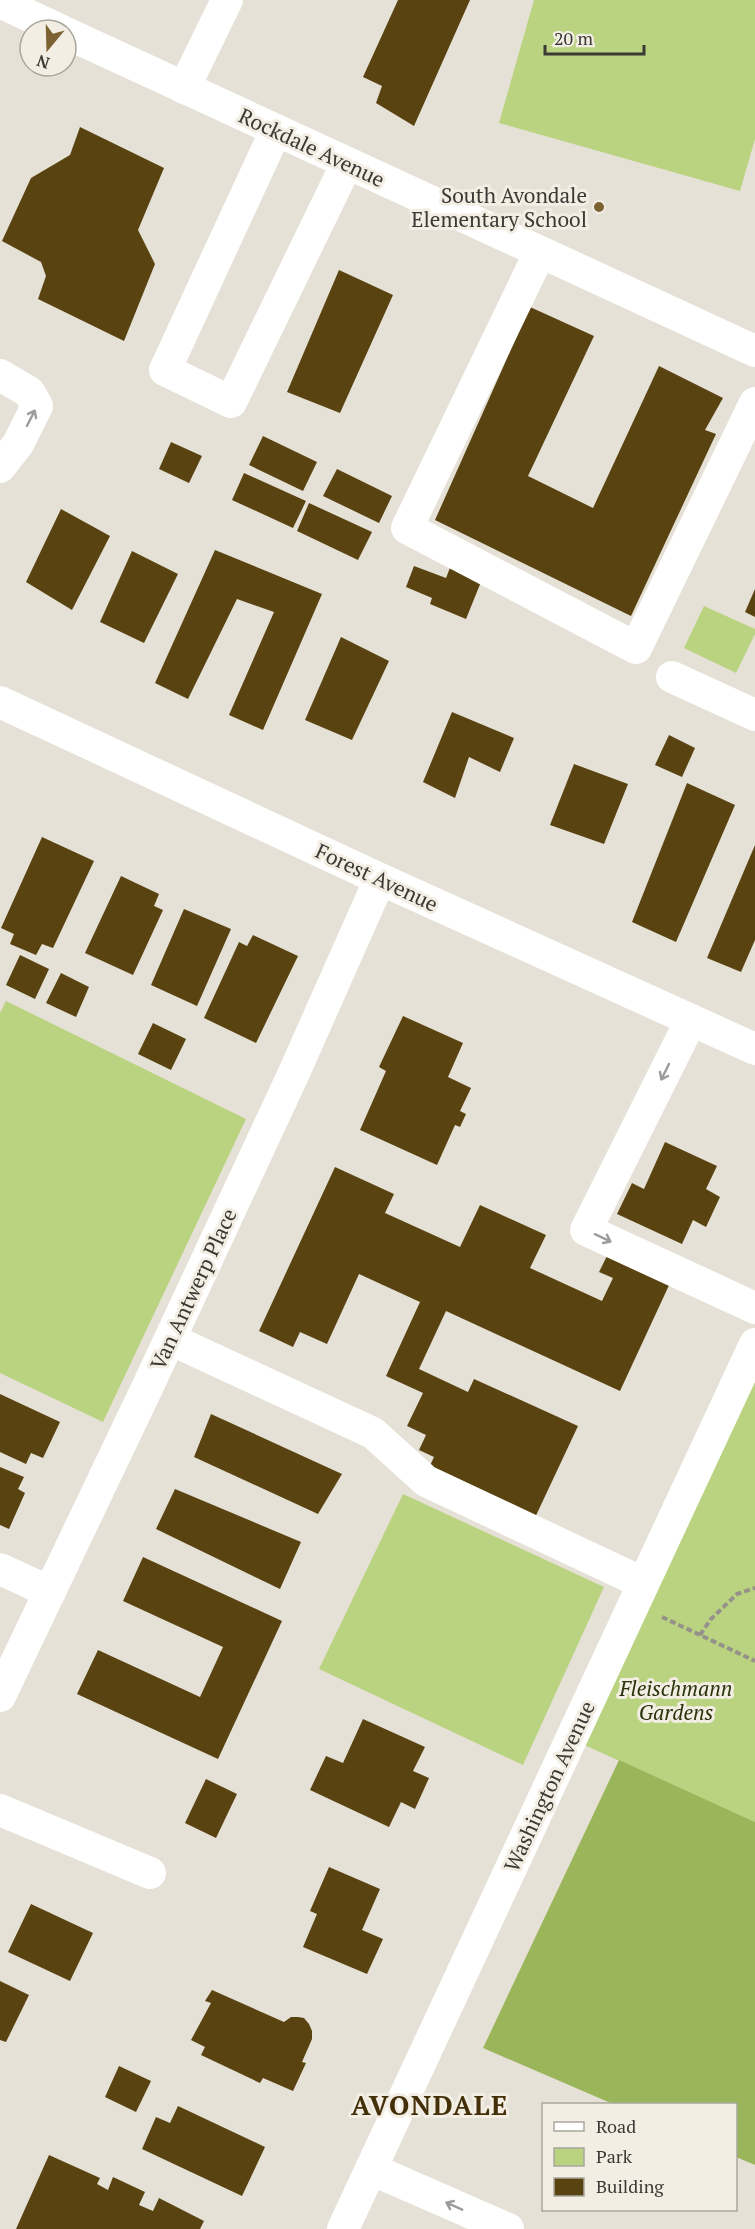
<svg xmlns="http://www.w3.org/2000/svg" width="755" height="2229" font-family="'PT Serif',serif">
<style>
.green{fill:#bad380}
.forest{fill:#9bb55b}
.building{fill:#594411}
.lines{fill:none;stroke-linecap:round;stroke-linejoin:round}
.path{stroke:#96928a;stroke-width:4;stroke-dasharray:6 3;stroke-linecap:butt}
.minor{stroke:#fff;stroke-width:32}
.oneway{stroke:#9d9c9a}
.poi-dot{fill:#7c6133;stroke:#f3eee3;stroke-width:2}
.labels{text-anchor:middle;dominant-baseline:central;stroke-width:6;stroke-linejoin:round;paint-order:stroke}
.street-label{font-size:21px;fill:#3b3935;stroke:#f3eee3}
.poi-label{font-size:21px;fill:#3b3935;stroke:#f3eee3;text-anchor:end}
.park-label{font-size:21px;font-style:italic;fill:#29330c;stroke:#f3eee3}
.district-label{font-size:27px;font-weight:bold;letter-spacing:1.5px;fill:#432f08;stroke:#f3eee3}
</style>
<rect width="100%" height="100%" fill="#e6e1d6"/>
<g class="green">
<path d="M 534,0 L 755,0 L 755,139 L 740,191 L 499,123 Z"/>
<path d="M 704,606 L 755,629 L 755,634 L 736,673 L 684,648 Z"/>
<path d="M 6,1001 L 246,1119 L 103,1422 L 0,1373 L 0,1013 Z"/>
<path d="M 755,1344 L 755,1822 L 571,1739 Z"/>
<path d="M 403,1494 L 604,1587 L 523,1765 L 319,1669 Z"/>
</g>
<path class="forest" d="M 619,1760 L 755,1822 L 755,2165 L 736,2157 L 736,2104 L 613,2104 L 483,2048 Z"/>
<g class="building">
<path d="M 398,0 L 470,0 L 414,126 L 376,103 L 382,86 L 363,77 Z"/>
<path d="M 80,127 L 164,168 L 138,230 L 155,264 L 124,341 L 38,299 L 46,276 L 41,262 L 2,241 L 31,178 L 70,155 Z"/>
<path d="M 339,270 L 393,295 L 340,413 L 287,392 Z"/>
<path d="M 530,307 L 594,336 L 528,476 L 593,508 L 659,366 L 723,398 L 705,430 L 716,434 L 631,616 L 435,520 Z"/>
<path d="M 263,436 L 317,462 L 303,491 L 249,465 Z"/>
<path d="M 171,442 L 202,456 L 189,483 L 159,469 Z"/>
<path d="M 337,469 L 392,496 L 379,523 L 323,496 Z"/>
<path d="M 244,473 L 306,501 L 293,528 L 232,500 Z"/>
<path d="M 309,503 L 372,532 L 358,560 L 297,531 Z"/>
<path d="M 61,509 L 110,536 L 72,610 L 26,582 Z"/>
<path d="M 215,550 L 322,594 L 263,730 L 229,715 L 274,612 L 237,599 L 188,699 L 155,683 Z"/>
<path d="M 132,551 L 178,574 L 144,643 L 100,622 Z"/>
<path d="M 453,560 L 485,572 L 466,619 L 430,604 L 432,598 L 406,587 L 414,566 L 446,578 Z"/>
<path d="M 755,589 L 755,617 L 745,612 Z"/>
<path d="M 341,637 L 389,661 L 352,740 L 305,720 Z"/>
<path d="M 452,712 L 514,738 L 500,772 L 469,757 L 455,798 L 423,782 Z"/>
<path d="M 669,735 L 695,748 L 682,777 L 655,765 Z"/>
<path d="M 574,764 L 628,784 L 604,844 L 550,825 Z"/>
<path d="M 687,783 L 735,805 L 676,942 L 632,922 Z"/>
<path d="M 42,837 L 94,861 L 53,948 L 42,944 L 36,955 L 10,944 L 14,934 L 1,928 Z"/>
<path d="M 755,845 L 755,940 L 741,972 L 707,958 Z"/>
<path d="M 121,876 L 159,894 L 154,906 L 163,910 L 133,975 L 85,953 Z"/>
<path d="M 184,909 L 231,929 L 197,1006 L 151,985 Z"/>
<path d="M 253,935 L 298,956 L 256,1043 L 204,1018 L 239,942 L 247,946 Z"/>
<path d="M 20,955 L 49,969 L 35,999 L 6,985 Z"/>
<path d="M 61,973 L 89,987 L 76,1017 L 46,1003 Z"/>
<path d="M 403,1016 L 463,1043 L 448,1077 L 471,1088 L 460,1111 L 466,1114 L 460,1127 L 455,1125 L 437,1165 L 360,1130 L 386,1071 L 379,1067 Z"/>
<path d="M 153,1023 L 186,1039 L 171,1070 L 138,1054 Z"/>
<path d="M 665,1142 L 717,1166 L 706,1189 L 720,1197 L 706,1227 L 693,1220 L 682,1244 L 617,1214 L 632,1183 L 644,1189 Z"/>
<path d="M 335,1167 L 394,1194 L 385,1213 L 460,1247 L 480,1205 L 546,1235 L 530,1268 L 602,1301 L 613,1278 L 599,1272 L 609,1252 L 671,1281 L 620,1391 L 446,1311 L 419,1369 L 468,1392 L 474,1379 L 578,1426 L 532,1524 L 426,1474 L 434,1457 L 419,1450 L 426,1435 L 407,1426 L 423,1393 L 386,1376 L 420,1302 L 359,1274 L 327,1344 L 300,1332 L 293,1347 L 259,1331 Z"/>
<path d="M 0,1394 L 60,1422 L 43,1458 L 31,1453 L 26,1464 L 0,1452 Z"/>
<path d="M 211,1414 L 342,1474 L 318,1514 L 194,1457 Z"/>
<path d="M 0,1467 L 24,1477 L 18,1489 L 25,1493 L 9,1529 L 0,1525 Z"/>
<path d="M 175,1489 L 301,1542 L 280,1589 L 156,1529 Z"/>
<path d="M 143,1557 L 282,1621 L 218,1759 L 77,1694 L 98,1650 L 200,1697 L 223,1647 L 123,1601 Z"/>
<path d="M 363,1719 L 425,1747 L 413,1771 L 429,1778 L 415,1809 L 401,1802 L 389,1827 L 310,1790 L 326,1756 L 343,1763 Z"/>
<path d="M 206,1779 L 237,1794 L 216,1838 L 185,1823 Z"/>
<path d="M 329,1867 L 380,1889 L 362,1930 L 383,1939 L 367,1974 L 303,1947 L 317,1914 L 310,1911 Z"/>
<path d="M 31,1904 L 93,1933 L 70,1981 L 8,1952 Z"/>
<path d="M 0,1981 L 29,1995 L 6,2042 L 0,2040 Z"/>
<path d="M 212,1990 L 284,2022 L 291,2017 L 298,2017 L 304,2018 L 309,2024 L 312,2031 L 312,2039 L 302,2062 L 306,2063 L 293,2091 L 263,2078 L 260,2083 L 201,2055 L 205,2047 L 191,2040 L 211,2003 L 205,2001 Z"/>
<path d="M 119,2066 L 151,2081 L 136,2112 L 105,2097 Z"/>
<path d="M 178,2106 L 265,2147 L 242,2196 L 142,2149 L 156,2117 L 170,2123 Z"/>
<path d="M 49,2155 L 100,2178 L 97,2184 L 108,2190 L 113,2177 L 145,2192 L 139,2205 L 153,2211 L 159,2198 L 204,2221 L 200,2229 L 16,2229 Z"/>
</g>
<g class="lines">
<g class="path">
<path d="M 662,1617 L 755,1661"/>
<path d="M 700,1635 L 711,1619 L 737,1594 L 755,1588"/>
</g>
<g class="minor">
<path d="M 0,2 L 60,30"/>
<path d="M 66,33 L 755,351"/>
<path d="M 184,88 L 227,0"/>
<path d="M 276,130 L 165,370 L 231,402 L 347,163"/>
<path d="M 540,252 L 407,528 L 636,648 L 755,403"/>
<path d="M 0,375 L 29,392 L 37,406 L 18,444 L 0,467"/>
<path d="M 672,677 L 755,715"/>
<path d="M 0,702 L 380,879 L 755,1049"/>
<path d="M 691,1020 L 586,1230 L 755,1308"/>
<path d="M 170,1339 L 373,1433 L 426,1481 L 643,1583"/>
<path d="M 0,1569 L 50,1592"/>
<path d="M 0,1696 L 147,1388 L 293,1075 L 380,879"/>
<path d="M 0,1810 L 150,1873"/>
<path d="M 371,2169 L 508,2229"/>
<path d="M 343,2229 L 755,1344"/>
</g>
</g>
<defs><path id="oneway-shaft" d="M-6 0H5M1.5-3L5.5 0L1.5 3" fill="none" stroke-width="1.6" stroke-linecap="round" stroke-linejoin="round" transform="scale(1.5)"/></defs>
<g class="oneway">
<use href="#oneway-shaft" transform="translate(31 418) rotate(-63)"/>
<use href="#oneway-shaft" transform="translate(665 1072) rotate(116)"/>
<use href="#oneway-shaft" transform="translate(603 1238) rotate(25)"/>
<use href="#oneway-shaft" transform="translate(454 2206) rotate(-156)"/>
</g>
<circle class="poi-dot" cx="599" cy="207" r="6"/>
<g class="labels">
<g class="street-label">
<text transform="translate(312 147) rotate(25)">Rockdale Avenue</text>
<text transform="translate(377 877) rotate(25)">Forest Avenue</text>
<text transform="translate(193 1289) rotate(-65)">Van Antwerp Place</text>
<text transform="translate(549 1786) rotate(-65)">Washington Avenue</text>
</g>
<g class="poi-label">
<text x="587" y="195">South Avondale<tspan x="587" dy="24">Elementary School</tspan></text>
</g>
<g class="park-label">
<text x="676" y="1688">Fleischmann<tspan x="676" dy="24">Gardens</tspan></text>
</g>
<g class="district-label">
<text x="430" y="2105">AVONDALE</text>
</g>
</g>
<rect x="542" y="2103" width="195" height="108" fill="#f3eee3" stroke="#a9a69d" stroke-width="1.5"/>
<rect x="554" y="2122" width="30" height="9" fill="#ffffff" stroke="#a9a69d" stroke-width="1.5"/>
<text x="596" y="2133" font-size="18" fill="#3b3935">Road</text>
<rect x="554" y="2148" width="30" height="18" fill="#bad380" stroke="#a9a69d" stroke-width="1.5"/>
<text x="596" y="2163" font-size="18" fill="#3b3935">Park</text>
<rect x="554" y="2178" width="30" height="18" fill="#594411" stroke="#a9a69d" stroke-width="1.5"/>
<text x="596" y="2193" font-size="18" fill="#3b3935">Building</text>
<g transform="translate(48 48) rotate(199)"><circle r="28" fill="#f3eee3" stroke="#a9a69d" stroke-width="1.5"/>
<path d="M0-4.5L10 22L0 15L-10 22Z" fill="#7c6133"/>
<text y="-9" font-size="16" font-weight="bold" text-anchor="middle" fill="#3b3935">N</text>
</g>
<path d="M545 45v9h99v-9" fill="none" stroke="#3b3935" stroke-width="3"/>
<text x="554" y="45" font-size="18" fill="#3b3935" stroke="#f3eee3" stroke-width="4.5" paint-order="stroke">20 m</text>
</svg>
